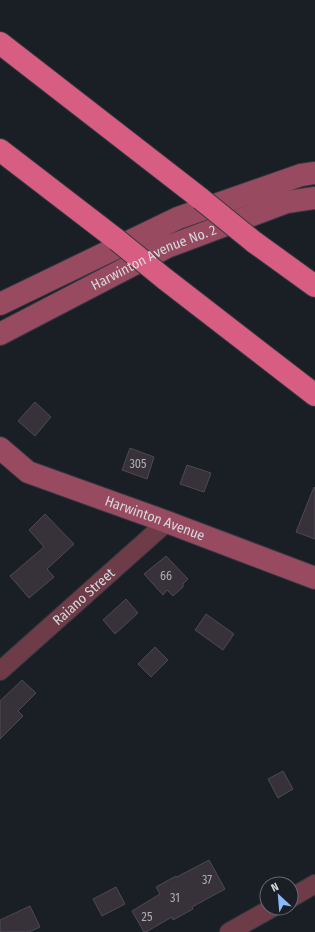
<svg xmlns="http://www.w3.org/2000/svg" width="315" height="932" font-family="'Fira Sans Condensed',sans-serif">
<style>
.building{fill:#37323a;stroke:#4e4852}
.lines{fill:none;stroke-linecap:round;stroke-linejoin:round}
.street-casing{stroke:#343940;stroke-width:20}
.secondary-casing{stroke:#343940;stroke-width:24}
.highway-casing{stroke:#343940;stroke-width:24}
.street{stroke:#6d3c48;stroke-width:18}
.secondary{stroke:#984a60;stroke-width:22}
.highway{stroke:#d85d82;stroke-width:22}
.highway-bridge-casing{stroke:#343940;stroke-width:24;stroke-linecap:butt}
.highway-bridge{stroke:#d85d82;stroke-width:22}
.labels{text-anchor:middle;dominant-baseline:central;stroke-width:3.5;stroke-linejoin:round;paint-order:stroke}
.number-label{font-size:12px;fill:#aeaeb4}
.street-label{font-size:14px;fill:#d5d8dd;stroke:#1a1f26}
</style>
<rect width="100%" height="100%" fill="#1a1f26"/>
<g class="building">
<path d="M 35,402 L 51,417 L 35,436 L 18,421 Z"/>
<path d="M 130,448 L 154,457 L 147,479 L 122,470 Z"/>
<path d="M 187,465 L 211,473 L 204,492 L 180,484 Z"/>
<path d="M 314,487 L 315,488 L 315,539 L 296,532 Z"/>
<path d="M 45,514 L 74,544 L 47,569 L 54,577 L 29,598 L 10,576 L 44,547 L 29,530 Z"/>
<path d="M 166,556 L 188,579 L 183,584 L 183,587 L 173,596 L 167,590 L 163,595 L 144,574 Z"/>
<path d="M 126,599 L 138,613 L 115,634 L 103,620 Z"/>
<path d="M 206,614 L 234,634 L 223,650 L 195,630 Z"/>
<path d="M 155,647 L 168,660 L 151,677 L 138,664 Z"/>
<path d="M 22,680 L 36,693 L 18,711 L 23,716 L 0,739 L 0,701 Z"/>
<path d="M 283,771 L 293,789 L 278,798 L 268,779 Z"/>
<path d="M 209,860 L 225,889 L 192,907 L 193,909 L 173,920 L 172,917 L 146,932 L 144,932 L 132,911 L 160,894 L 156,887 L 176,876 L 177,877 Z"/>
<path d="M 116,887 L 125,904 L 102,916 L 93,899 Z"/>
<path d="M 30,906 L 40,927 L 29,932 L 0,932 L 0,920 Z"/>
</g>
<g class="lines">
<g class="street-casing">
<g id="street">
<path id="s1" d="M 0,671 L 167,522"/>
<path d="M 291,898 L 315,884"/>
<path d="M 229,932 L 272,908"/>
</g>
</g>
<g class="secondary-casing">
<g id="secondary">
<path d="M 0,304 L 178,218 L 301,175 L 315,173"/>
<path id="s2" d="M 0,334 L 167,247 L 287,202 L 315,198"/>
<path id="s3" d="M 0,448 L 28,472 L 167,522 L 315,578"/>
</g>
</g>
<g class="highway-casing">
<g id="highway">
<path d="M 0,43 L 201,199"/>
<path d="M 0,150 L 117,240"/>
<path d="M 254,242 L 315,286"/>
<path d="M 165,279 L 315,395"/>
</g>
</g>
<use href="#street" class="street"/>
<use href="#secondary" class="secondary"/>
<use href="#highway" class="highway"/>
<g class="highway-bridge-casing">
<g id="highway-bridge">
<path d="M 201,199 L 254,242"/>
<path d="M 117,240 L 165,279"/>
</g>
</g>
<use href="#highway-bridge" class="highway-bridge"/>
</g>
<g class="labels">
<g class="number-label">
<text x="138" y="464">305</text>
<text x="166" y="576">66</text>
<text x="207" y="880">37</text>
<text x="175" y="898">31</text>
<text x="147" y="917">25</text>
</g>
<g class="street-label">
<text stroke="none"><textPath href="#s2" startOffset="172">Harwinton Avenue No. 2</textPath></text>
<text stroke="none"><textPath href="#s3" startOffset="172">Harwinton Avenue</textPath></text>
<text stroke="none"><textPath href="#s1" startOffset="112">Raiano Street</textPath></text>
</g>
</g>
<g transform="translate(279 896) rotate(334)"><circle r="19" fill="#1a1f26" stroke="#65696f"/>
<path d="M0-3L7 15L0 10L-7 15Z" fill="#8bb9fc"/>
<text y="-6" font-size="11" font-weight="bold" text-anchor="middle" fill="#d5d8dd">N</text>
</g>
</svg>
